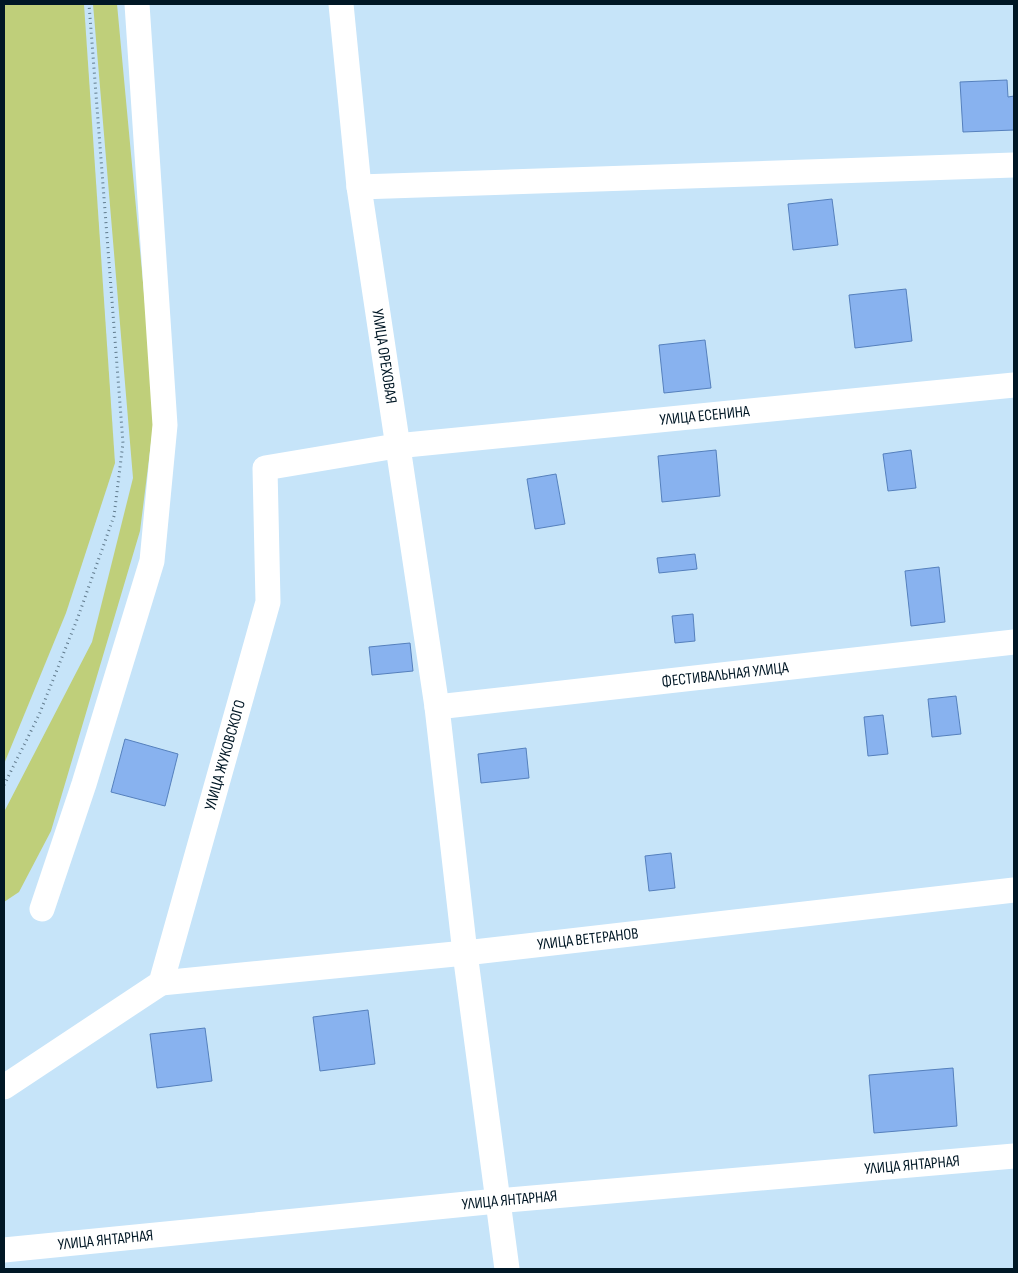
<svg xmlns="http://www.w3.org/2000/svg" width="1018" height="1273" font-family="'Sofia Sans Condensed',sans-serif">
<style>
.green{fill:#bfcf7a}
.building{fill:#88b2ef;stroke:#5580bd}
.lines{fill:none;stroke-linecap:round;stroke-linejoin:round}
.path{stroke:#617b8d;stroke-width:3;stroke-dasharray:1 4;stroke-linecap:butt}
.street{stroke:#fff;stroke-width:25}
.labels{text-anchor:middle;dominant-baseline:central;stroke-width:4.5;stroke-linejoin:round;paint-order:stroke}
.street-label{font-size:16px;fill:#001725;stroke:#c6e4f9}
</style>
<rect width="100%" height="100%" fill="#c6e4f9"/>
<g class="green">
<path d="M 4,4 L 84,4 L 115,463 L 66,613 L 4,764 Z"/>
<path d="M 93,4 L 117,4 L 155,411 L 140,531 L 51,831 L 19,892 L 4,902 L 4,812 L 92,642 L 133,478 Z"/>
</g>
<g class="building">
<path d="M 1007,80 L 1008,97 L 1014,96 L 1014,130 L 963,132 L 960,82 Z"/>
<path d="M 832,199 L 838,245 L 793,250 L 788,204 Z"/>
<path d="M 906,289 L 912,341 L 855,348 L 849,295 Z"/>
<path d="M 705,340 L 711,388 L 664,393 L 659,345 Z"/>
<path d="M 716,450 L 720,496 L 662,502 L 658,456 Z"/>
<path d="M 911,450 L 916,488 L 888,491 L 883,454 Z"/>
<path d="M 556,474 L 565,524 L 535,529 L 527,479 Z"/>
<path d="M 695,554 L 697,569 L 659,573 L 657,558 Z"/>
<path d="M 939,567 L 945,622 L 911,626 L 905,571 Z"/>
<path d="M 693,614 L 695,641 L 675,643 L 672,616 Z"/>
<path d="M 410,643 L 413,671 L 372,675 L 369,647 Z"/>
<path d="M 956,696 L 961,734 L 932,737 L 928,699 Z"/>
<path d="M 883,715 L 888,754 L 868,756 L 864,717 Z"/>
<path d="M 125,739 L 178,754 L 165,806 L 111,792 Z"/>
<path d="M 526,748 L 529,778 L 481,783 L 478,754 Z"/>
<path d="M 671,853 L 675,888 L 649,891 L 645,856 Z"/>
<path d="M 368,1010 L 375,1064 L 320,1071 L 313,1017 Z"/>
<path d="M 205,1028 L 212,1081 L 157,1088 L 150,1034 Z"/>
<path d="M 953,1068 L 957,1126 L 874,1133 L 869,1075 Z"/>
</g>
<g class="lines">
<path class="path" d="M 4,785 L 39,715 L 78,617 L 114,516 L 123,443 L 89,4"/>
<g class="street">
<path id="s1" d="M 341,4 L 359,187 L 437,707 L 465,953 L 507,1269"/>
<path d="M 359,187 L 1014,165"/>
<path id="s2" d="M 437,707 L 1014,642"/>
<path d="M 42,909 L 84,784 L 152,561 L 165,425 L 137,4"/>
<path id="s3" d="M 161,983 L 465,953 L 1014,890"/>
<path id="s4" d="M 4,1087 L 161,983 L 268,602 L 265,468 L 396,446 L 1014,385"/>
<path id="s5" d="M 4,1250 L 497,1201 L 1014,1156"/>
</g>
</g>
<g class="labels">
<g class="street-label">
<text stroke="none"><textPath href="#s1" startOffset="355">УЛИЦА ОРЕХОВАЯ</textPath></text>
<text stroke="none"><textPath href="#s4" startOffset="1161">УЛИЦА ЕСЕНИНА</textPath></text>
<text stroke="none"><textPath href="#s2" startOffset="290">ФЕСТИВАЛЬНАЯ УЛИЦА</textPath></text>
<text stroke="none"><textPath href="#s4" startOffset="425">УЛИЦА ЖУКОВСКОГО</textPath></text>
<text stroke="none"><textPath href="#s3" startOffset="429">УЛИЦА ВЕТЕРАНОВ</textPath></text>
<text stroke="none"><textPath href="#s5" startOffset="912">УЛИЦА ЯНТАРНАЯ</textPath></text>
<text stroke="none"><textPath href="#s5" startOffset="508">УЛИЦА ЯНТАРНАЯ</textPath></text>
<text stroke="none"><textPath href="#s5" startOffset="102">УЛИЦА ЯНТАРНАЯ</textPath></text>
</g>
</g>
<rect width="1018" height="1273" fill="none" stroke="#001725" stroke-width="10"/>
</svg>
